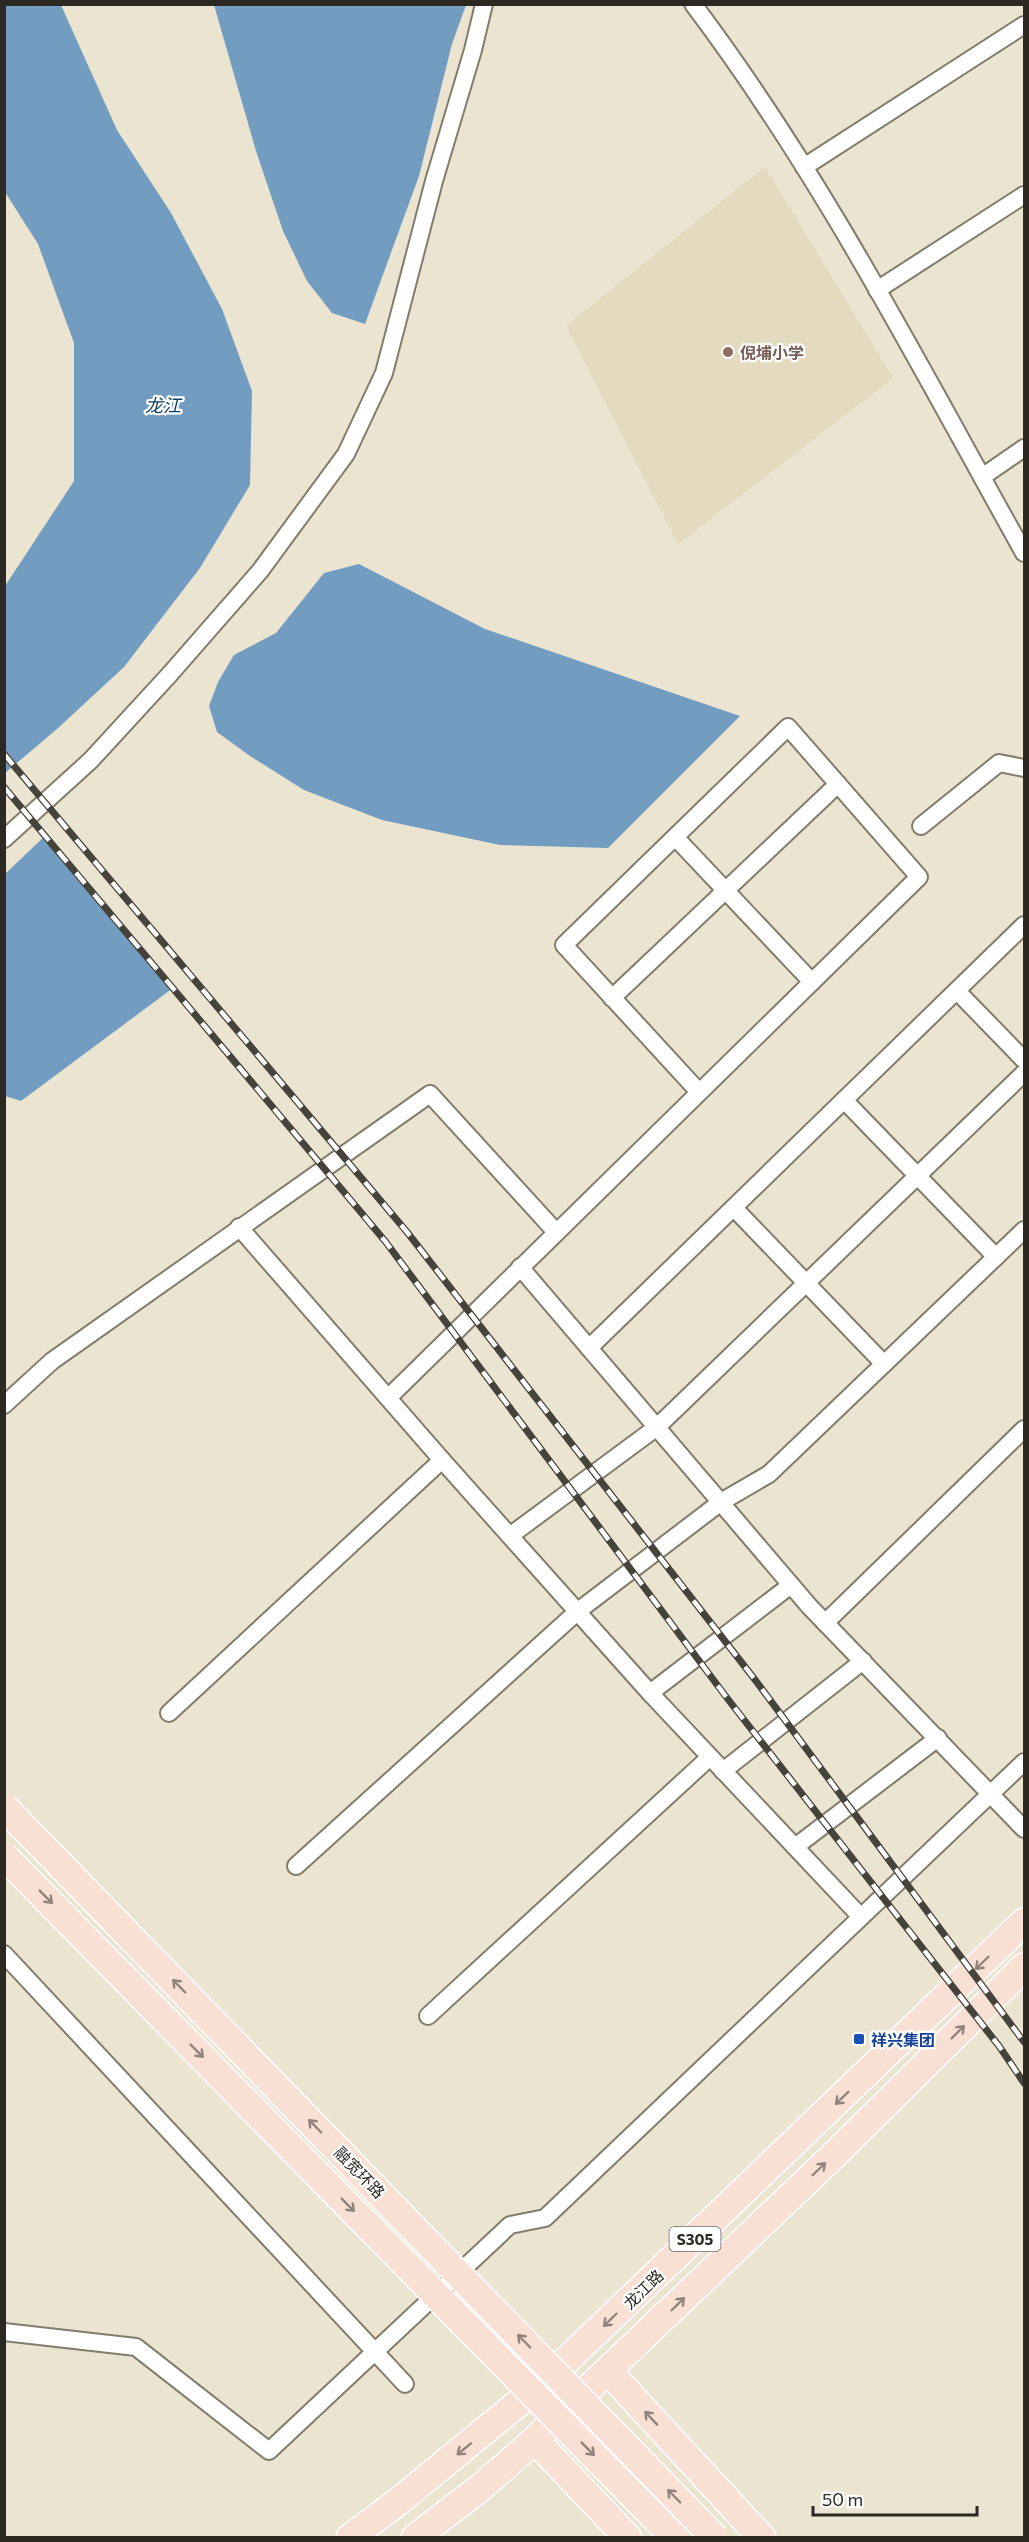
<svg xmlns="http://www.w3.org/2000/svg" width="1029" height="2542" font-family="Commissioner,'Noto Sans SC',sans-serif">
<style>
.built{fill:#e3dac0}
.water{fill:#739dc0}
.lines{fill:none;stroke-linecap:round;stroke-linejoin:round}
.minor-casing{stroke:#827c6b;stroke-width:20}
.primary-casing{stroke:#fff;stroke-width:30}
.minor{stroke:#fff;stroke-width:16}
.primary{stroke:#f8e0d4;stroke-width:27}
.rail-casing{stroke:#45433a;stroke-width:7}
.rail{stroke:#fff;stroke-width:4.5;stroke-dasharray:14;stroke-linecap:butt}
.primary-bridge-casing{stroke:#fff;stroke-width:30;stroke-linecap:butt}
.primary-bridge{stroke:#f8e0d4;stroke-width:27}
.oneway{stroke:#92847b}
.education-dot{fill:#8d6e63;stroke:#fff;stroke-width:2}
.transit-dot{fill:#1a4fb4;stroke:#fff;stroke-width:2}
.labels{text-anchor:middle;dominant-baseline:central;stroke-width:4.5;stroke-linejoin:round;paint-order:stroke}
.shield{fill:#fff;stroke:#6b6964;stroke-width:1.5}
.shield-label{font-size:15px;font-weight:bold;fill:#2b2922}
.education-label{font-size:16px;font-weight:bold;fill:#785e54;stroke:#fff;text-anchor:start}
.transit-label{font-size:16px;font-weight:bold;fill:#164399;stroke:#fff;text-anchor:start}
.street-label{font-size:16px;fill:#2b2922;stroke:#fff}
.water-label{font-size:18px;font-style:italic;fill:#0c4063;stroke:#fff}
</style>
<rect width="100%" height="100%" fill="#eae4d1"/>
<path class="built" d="M 765,167 L 893,378 L 678,544 L 566,326 Z"/>
<g class="water">
<path d="M 5,4 L 61,5 L 117,130 L 171,213 L 222,309 L 252,391 L 250,485 L 200,568 L 124,667 L 57,729 L 5,773 L 5,586 L 74,481 L 74,343 L 38,244 L 5,192 Z"/>
<path d="M 214,5 L 466,5 L 452,44 L 419,176 L 365,324 L 332,313 L 307,281 L 283,231 L 256,151 Z"/>
<path d="M 359,564 L 485,629 L 740,716 L 608,848 L 500,845 L 382,820 L 304,790 L 250,756 L 217,732 L 209,706 L 218,682 L 234,655 L 276,633 L 324,573 Z"/>
<path d="M 47,834 L 173,988 L 21,1101 L 5,1096 L 5,874 Z"/>
</g>
<g class="lines">
<g class="minor-casing">
<g id="minor">
<path d="M 693,4 C 822,175 920,367 1024,553"/>
<path d="M 804,167 L 1024,25"/>
<path d="M 877,290 L 1024,195"/>
<path d="M 982,477 L 1024,448"/>
<path d="M 921,826 L 999,763 L 1024,768"/>
<path d="M 675,837 L 812,982"/>
<path d="M 4,839 L 91,760 L 170,674 L 260,571 L 346,454 L 384,373 L 434,181 L 473,50 L 484,4"/>
<path d="M 957,991 L 1024,1060"/>
<path d="M 612,998 L 838,784"/>
<path d="M 844,1100 L 996,1257"/>
<path d="M 734,1208 L 884,1364"/>
<path d="M 239,1227 L 442,1460 L 650,1693 L 861,1917"/>
<path d="M 520,1267 L 809,1606 L 1024,1829"/>
<path d="M 589,1348 L 1024,925"/>
<path d="M 389,1397 L 919,877 L 788,727 L 564,945 L 699,1092"/>
<path d="M 4,1405 L 52,1361 L 430,1094 L 556,1232"/>
<path d="M 511,1535 L 657,1427 L 1024,1073"/>
<path d="M 825,1623 L 1024,1429"/>
<path d="M 650,1693 L 791,1585"/>
<path d="M 169,1713 L 442,1460"/>
<path d="M 723,1771 L 863,1661"/>
<path d="M 795,1847 L 938,1738"/>
<path d="M 296,1866 L 578,1611 L 721,1502 L 769,1474 L 1024,1230"/>
<path d="M 4,1954 L 405,2384"/>
<path d="M 428,2016 L 710,1757"/>
<path d="M 4,2332 L 136,2347 L 269,2451 L 510,2225 L 545,2218 L 1024,1762"/>
</g>
</g>
<g class="primary-casing">
<g id="primary">
<path d="M 608,2371 L 762,2538"/>
<path d="M 535,2440 L 628,2538"/>
<path d="M 350,2538 L 399,2501 L 544,2382 L 1024,1922"/>
<path d="M 415,2538 L 480,2488 L 527,2447 L 831,2158 L 1024,1967"/>
</g>
</g>
<use href="#minor" class="minor"/>
<use href="#primary" class="primary"/>
<g class="rail-casing">
<g id="rail">
<path d="M 4,754 L 407,1232 L 756,1681 L 1024,2042"/>
<path d="M 4,787 L 385,1241 L 727,1698 L 999,2046 L 1024,2083"/>
</g>
</g>
<use href="#rail" class="rail"/>
<g class="primary-bridge-casing">
<g id="primary-bridge">
<path d="M 4,1807 L 715,2538"/>
<path d="M 4,1856 L 675,2538"/>
</g>
</g>
<use href="#primary-bridge" class="primary-bridge"/>
</g>
<defs><path id="oneway-shaft" d="M-6 0H5M1.5-3L5.5 0L1.5 3" fill="none" stroke-width="1.6" stroke-linecap="round" stroke-linejoin="round" transform="scale(1.5)"/></defs>
<g class="oneway">
<use href="#oneway-shaft" transform="translate(46 1897) rotate(45)"/>
<use href="#oneway-shaft" transform="translate(982 1963) rotate(136)"/>
<use href="#oneway-shaft" transform="translate(179 1986) rotate(-134)"/>
<use href="#oneway-shaft" transform="translate(958 2032) rotate(-45)"/>
<use href="#oneway-shaft" transform="translate(197 2051) rotate(45)"/>
<use href="#oneway-shaft" transform="translate(842 2098) rotate(136)"/>
<use href="#oneway-shaft" transform="translate(315 2126) rotate(-134)"/>
<use href="#oneway-shaft" transform="translate(819 2169) rotate(-44)"/>
<use href="#oneway-shaft" transform="translate(348 2205) rotate(45)"/>
<use href="#oneway-shaft" transform="translate(678 2304) rotate(-44)"/>
<use href="#oneway-shaft" transform="translate(610 2320) rotate(136)"/>
<use href="#oneway-shaft" transform="translate(524 2341) rotate(-134)"/>
<use href="#oneway-shaft" transform="translate(651 2418) rotate(-133)"/>
<use href="#oneway-shaft" transform="translate(464 2449) rotate(141)"/>
<use href="#oneway-shaft" transform="translate(588 2449) rotate(45)"/>
<use href="#oneway-shaft" transform="translate(674 2496) rotate(-134)"/>
</g>
<circle class="education-dot" cx="728" cy="352" r="6"/>
<rect class="transit-dot" x="853" y="2033" width="12" height="12" rx="3"/>
<g class="labels">
<rect class="shield" x="669.5" y="2227" width="51" height="24" rx="4.5"/>
<g class="shield-label">
<text x="695" y="2239">S305</text>
</g>
<g class="education-label">
<text x="740" y="352">倪埔小学</text>
</g>
<g class="transit-label">
<text x="871" y="2039">祥兴集团</text>
</g>
<g class="street-label">
<text transform="translate(360 2172) rotate(46)">融宽环路</text>
<text transform="translate(643 2289) rotate(-44)">龙江路</text>
</g>
<g class="water-label">
<text x="163" y="405">龙江</text>
</g>
</g>
<rect width="1029" height="2542" fill="none" stroke="#2b2922" stroke-width="12"/>
<path d="M813 2506v9h164v-9" fill="none" stroke="#2b2922" stroke-width="3"/>
<text x="822" y="2506" font-size="18" fill="#2b2922" stroke="#ffffff" stroke-width="4.5" paint-order="stroke">50 m</text>
</svg>
